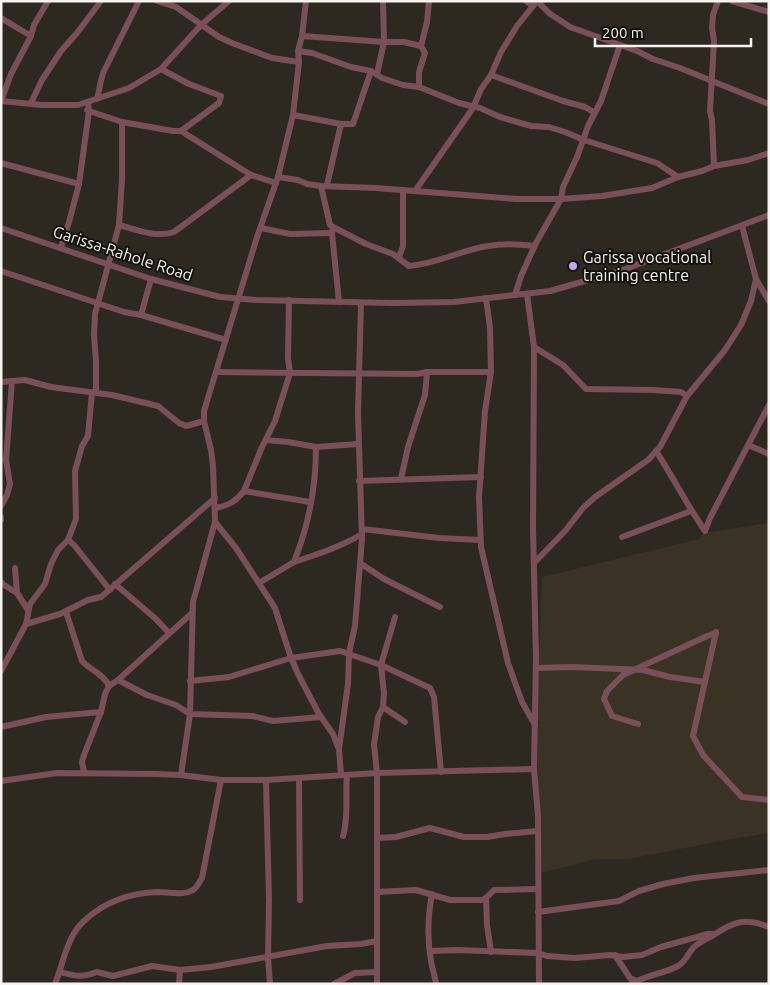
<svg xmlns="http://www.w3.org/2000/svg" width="770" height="985" font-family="Ubuntu,sans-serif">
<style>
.built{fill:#3a3224}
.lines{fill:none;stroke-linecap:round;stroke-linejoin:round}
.minor{stroke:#7a5058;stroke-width:6}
.poi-dot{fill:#c3a7f2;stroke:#14120e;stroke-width:2}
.labels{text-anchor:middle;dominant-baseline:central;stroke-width:4;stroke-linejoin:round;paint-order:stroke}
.street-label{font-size:16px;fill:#f6f3ee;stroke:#14120e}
.poi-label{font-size:16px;fill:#f6f3ee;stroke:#14120e;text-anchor:start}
</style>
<rect width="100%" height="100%" fill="#2d2920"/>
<path class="built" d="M 769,523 L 769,833 L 725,840 L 629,859 L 590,860 L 567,867 L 537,873 L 538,679 L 542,577 L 699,539 L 704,533 Z"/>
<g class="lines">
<g class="minor">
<path d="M 48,1 L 34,25 L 31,36 L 11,74 L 1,101 L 42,105 L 78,105 L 129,88 L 161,69 L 201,25 L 229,1"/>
<path d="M 157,1 L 176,7 L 219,37 L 232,43 L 272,58 L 299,62"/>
<path d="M 526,1 L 533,6"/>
<path d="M 537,1 L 549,13 L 570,27 L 637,51 L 653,59 L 680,68 L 769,104"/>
<path d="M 732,1 L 769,12"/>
<path d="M 1,18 L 31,36"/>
<path d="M 302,36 L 384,42 L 404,42 L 421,46"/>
<path d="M 298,51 L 312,53 L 351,67 L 371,71 L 382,78 L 403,85 L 419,87 L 459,103 L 480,108 L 500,117 L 531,126 L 549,127 L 565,132 L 584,140 L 657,163 L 678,177"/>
<path d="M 161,69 L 189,84 L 221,96 L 219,103 L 181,131"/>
<path d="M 377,74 L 384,42 L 383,1"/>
<path d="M 491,75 L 563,101 L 585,107 L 595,113"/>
<path d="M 419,87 L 419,72 L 425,53 L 421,46 L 427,22 L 429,1"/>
<path d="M 97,99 C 100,89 100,80 104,71 L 139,1"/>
<path d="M 88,102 L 89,111 L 122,122 L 173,131 L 181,131 L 251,175 L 276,183"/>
<path d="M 31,103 L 42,80 L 61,51 L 77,33 L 101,1"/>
<path d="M 293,115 L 341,124 L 353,124 L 371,71"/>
<path d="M 1,163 L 79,184 L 89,111 L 87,110"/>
<path d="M 714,166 L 712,120 L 710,111 L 714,41 L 712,28 L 713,15 L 718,1"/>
<path d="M 278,177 L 298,180 L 307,184 L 321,186 L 376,188 L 516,199 L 561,199 L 602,196 L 652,188 L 678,177 L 702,171 L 714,166 L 748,160 L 769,153"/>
<path d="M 327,185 L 341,124"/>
<path d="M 321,186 L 330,225 L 333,227 L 332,233 L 339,302"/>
<path d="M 415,191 L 473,108 L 481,89 L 491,75 L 501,52 L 517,26 L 537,1"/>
<path d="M 119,225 C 137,230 156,238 174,232 L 251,175"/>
<path d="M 742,226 L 756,279 L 769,301"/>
<path d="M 333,227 L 366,244 L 393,254 L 409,266 C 437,264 461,250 488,246 C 504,243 519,244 535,246"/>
<path d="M 1,228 L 151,279 L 220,297 L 256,300 L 392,303 L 454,302 L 550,291 L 620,271 L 769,215"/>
<path d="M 261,228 L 290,234 L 332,233"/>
<path d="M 61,247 L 69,222 L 79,184"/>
<path d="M 399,257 L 403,246 L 403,190"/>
<path d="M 1,271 L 124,312 L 141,315 L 226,340"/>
<path d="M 527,294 L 534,347 L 533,529 L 536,658 L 534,769 L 538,816 L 539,984"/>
<path d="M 515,295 L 521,276 L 536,243 L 561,199 L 563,187 L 577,157 L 588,126 L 601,101 L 620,45"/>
<path d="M 486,298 L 490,328 L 491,372 L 485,411 L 479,497 L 481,547 L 508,663 L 522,702 L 535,725"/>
<path d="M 141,315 L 151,279"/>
<path d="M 534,347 L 563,365 L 586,389 L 653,390 L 681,392 L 687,396"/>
<path d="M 216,372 L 417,374 L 427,372 L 491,372"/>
<path d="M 1,382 L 25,380 L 51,387 L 112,395 L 158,406 L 179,423 L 186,426 L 204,421"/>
<path d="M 266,440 L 288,442 L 316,447 L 358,444"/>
<path d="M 748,445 L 769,454"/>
<path d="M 656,451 C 673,477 687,505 705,531"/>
<path d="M 401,479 L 408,447 L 425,395 L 427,372"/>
<path d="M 359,481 L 481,477"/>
<path d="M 244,491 L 310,502"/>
<path d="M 1,506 L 7,495 L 10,484 L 6,460 L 12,381"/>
<path d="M 216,508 C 229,505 235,502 244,491 L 262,447 L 275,421 L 290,373 L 288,358 L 289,300"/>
<path d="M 1,517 L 1,520"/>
<path d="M 215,522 L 236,548 L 275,608 L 290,655 L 298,674 L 319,714 L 333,734 L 338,747"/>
<path d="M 362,529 L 439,538 L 480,540"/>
<path d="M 705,531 L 710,518 L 769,405"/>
<path d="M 622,537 L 691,511"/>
<path d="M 68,540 L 76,519 L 75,471 L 82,446 L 88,436 L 92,393 L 96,390 L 96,361 L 94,335 L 95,314 L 119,225 L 122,179 L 122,122"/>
<path d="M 294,562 C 318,554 340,547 362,534"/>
<path d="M 535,562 L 565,531 L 583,508 L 595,497 L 648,460 L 660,447 L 687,396 L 725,350 L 741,325 L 751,301 L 756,279"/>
<path d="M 360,563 L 384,579 L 440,607"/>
<path d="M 15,568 L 17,593 L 28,610"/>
<path d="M 1,582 L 4,585 L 17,593"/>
<path d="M 259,583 L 294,562 L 295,559 C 309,524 316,485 316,447"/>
<path d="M 115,584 L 156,619 L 169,633"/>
<path d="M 66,612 L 82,661 C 90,670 104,674 109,686"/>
<path d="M 26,624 L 30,604 L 45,584 L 51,564 L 58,550 L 68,540 L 74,545 L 110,590"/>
<path d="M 716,632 L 693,736 L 703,755 L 742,797 L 769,800"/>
<path d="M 536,668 L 572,667 L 643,670 L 670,677 L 705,682"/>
<path d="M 1,671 L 26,624 L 60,614 L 88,600 L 101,597 L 215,498"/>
<path d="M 118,680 L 147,695 L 176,705 L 190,714 L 252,716 L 273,721 L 321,717"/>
<path d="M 190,681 L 229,677 L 291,658 L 340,651 L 381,665 L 430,688 L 434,697 L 441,772"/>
<path d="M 383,707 L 405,722"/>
<path d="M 638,724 L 612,716 L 604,699 L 607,691 L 623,675 L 707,636 L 716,633"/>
<path d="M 1,727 L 46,717 L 101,712"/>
<path d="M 84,772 L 82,762 L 84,755 L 101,712 L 105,694 L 109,686 L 118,680 L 192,613"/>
<path d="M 181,775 L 190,714 L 193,602 L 215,522 L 213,466 L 211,450 L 204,421 L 204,411 L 257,237 L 278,177 L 293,115 L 299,62 L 298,51 L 302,36 L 306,1"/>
<path d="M 341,775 L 339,749 L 348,684 L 349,653 L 355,626 L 362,539 L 358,413 L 361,303"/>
<path d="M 299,778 L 300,900"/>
<path d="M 266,780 L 269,900 L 268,958 L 270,984"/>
<path d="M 1,781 L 57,773 L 156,774 L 181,775 L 221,780 L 266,780 L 377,773 L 534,769"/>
<path d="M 343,836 C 349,817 345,795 347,775"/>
<path d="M 377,838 L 396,837 L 430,828 L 464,837 L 487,837 L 505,834 L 538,831"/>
<path d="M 377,892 L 416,890 L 450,900 L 483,900 L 486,898 L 494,890 L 538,889"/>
<path d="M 432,894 C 428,915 427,939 431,961 C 432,968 435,976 436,984"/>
<path d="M 486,898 L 487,925 L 491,952"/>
<path d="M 538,912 L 619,901 L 639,891 L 663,884 L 694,878 L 769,870"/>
<path d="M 430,951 L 458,950 L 538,953 L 547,956 L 575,958 L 610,955 L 623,957 L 642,955 L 661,947 L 708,934 L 714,934"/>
<path d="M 615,955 L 630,978 L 636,981"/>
<path d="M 60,972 C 76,976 81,978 97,972 L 113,976 L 152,966 L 180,970 L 211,967 L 327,946 L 361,944 L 377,941"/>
<path d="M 55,984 C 63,964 67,936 84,921 C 104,902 131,893 158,892 C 168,892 183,896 193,890 C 197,888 199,882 202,878 L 221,780"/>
<path d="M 179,984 L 180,970"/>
<path d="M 334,984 L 355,973 L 377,972"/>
<path d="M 377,984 L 377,773 L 374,745 L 378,717 L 383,707 L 384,693 L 381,665 L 395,617"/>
<path d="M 631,984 C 646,975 663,974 678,966 C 687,961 688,952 695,946 C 700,942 706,939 712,936 C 733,922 744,917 769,927"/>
</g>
</g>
<circle class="poi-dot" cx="573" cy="266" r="5"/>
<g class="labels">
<g class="street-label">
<text transform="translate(123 253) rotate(18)">Garissa-Rahole Road</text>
</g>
<g class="poi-label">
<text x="583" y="257">Garissa vocational<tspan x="583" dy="18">training centre</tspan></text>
</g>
</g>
<rect width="770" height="985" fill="none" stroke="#f6f3ee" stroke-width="5"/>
<path d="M595 38v8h156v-8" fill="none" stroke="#f6f3ee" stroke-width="2.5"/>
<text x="602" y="38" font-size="15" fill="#f6f3ee" stroke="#14120e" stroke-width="4" paint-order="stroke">200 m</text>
</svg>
